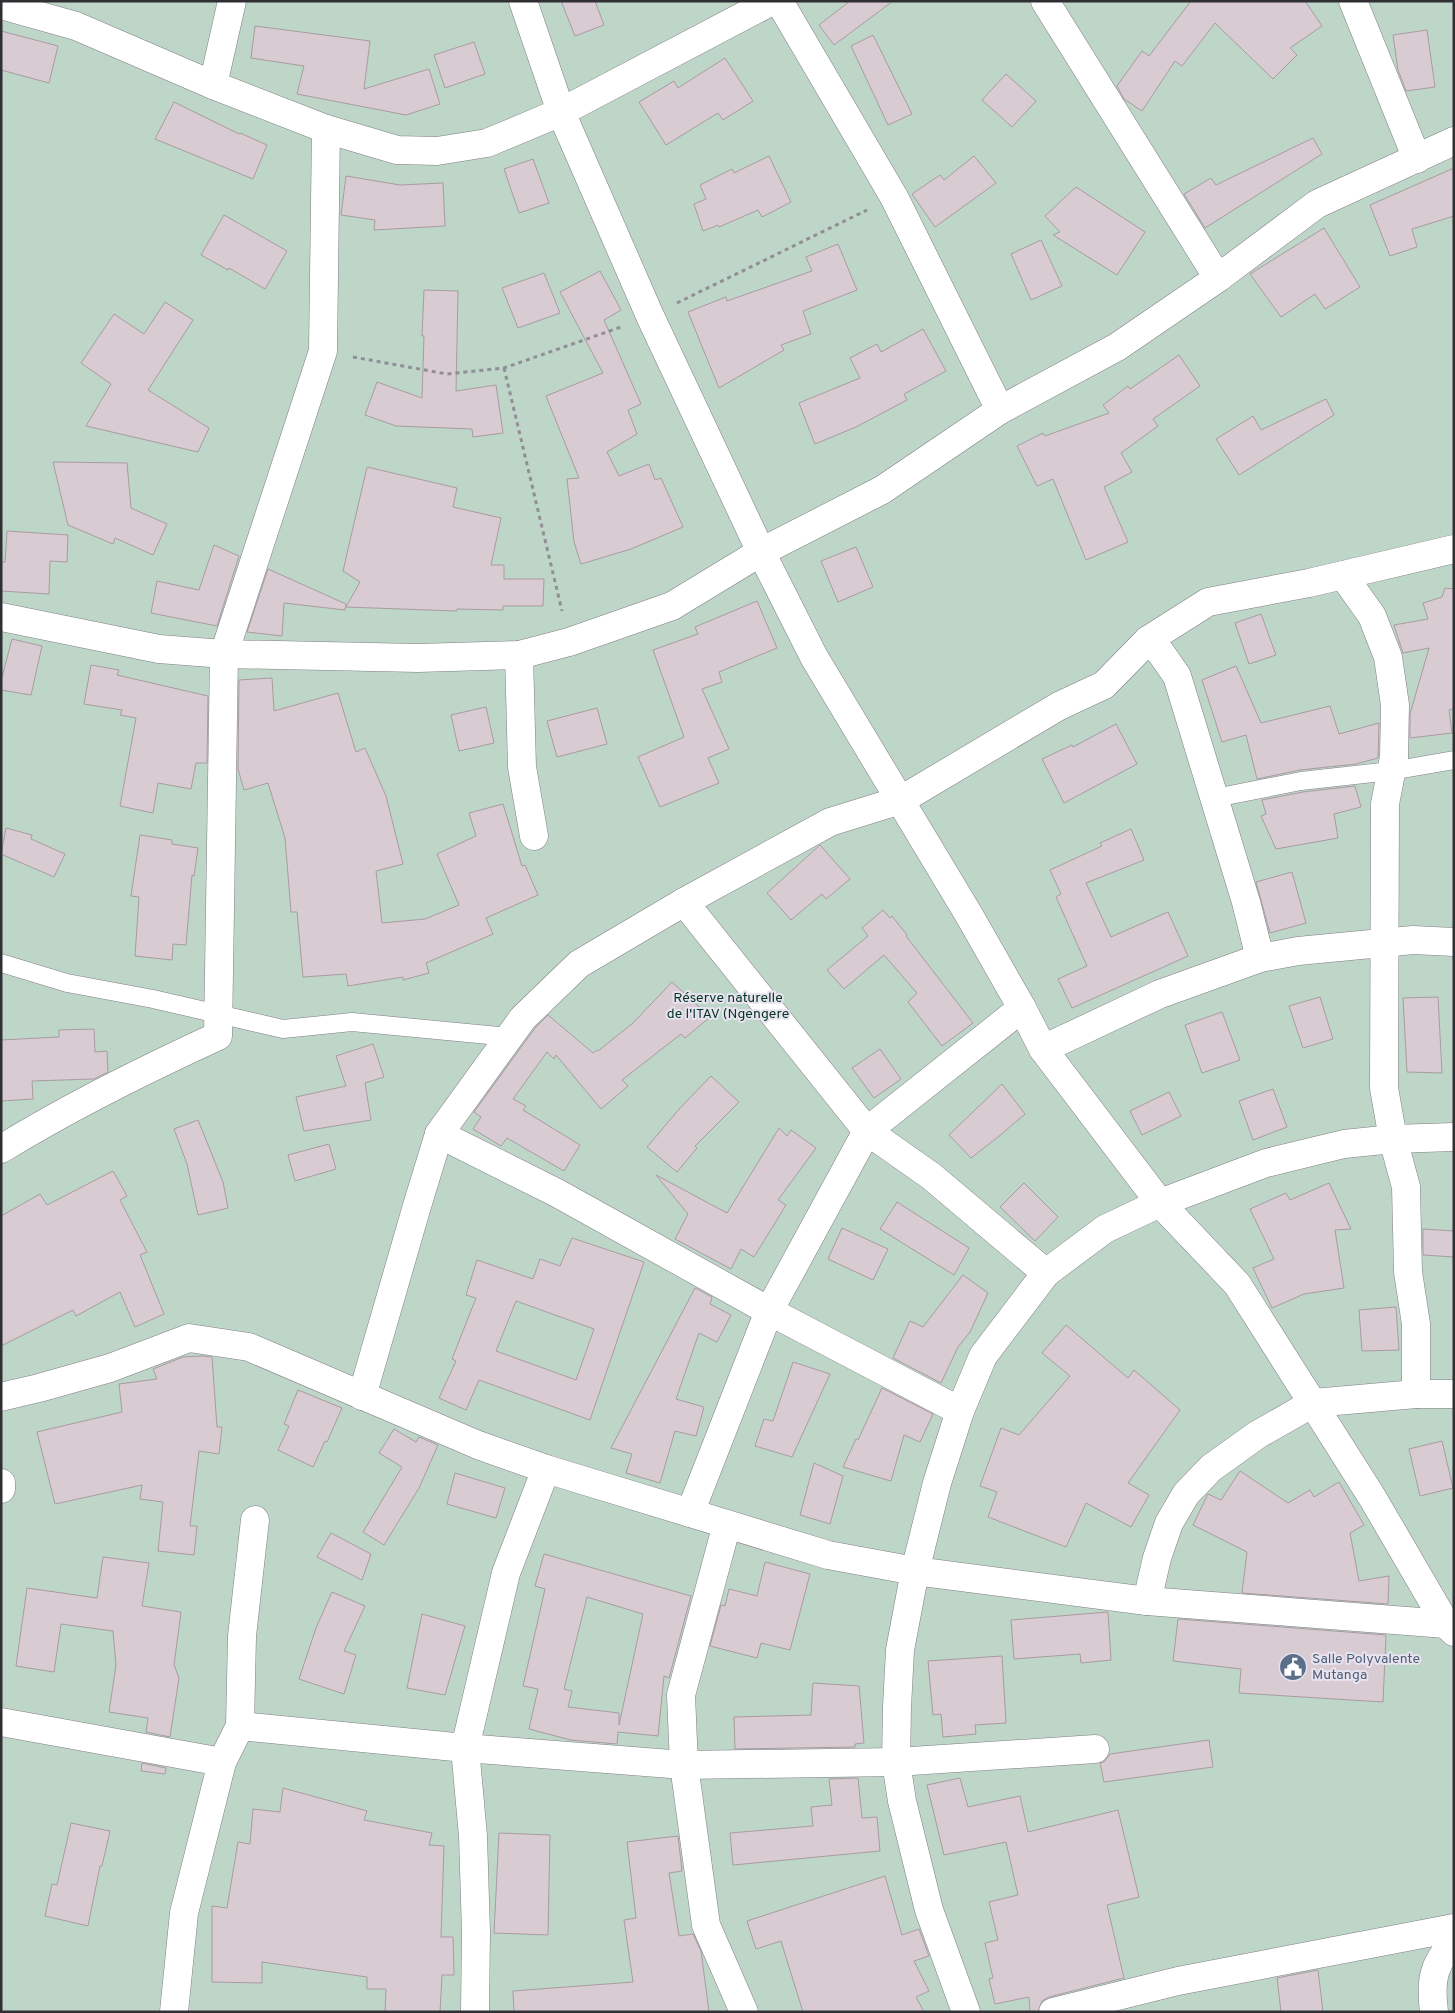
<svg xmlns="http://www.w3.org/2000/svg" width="1455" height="2013" font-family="Overpass,sans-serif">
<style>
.green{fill:#bdd6c7}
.building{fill:#d9cbd2;stroke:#a99ba2;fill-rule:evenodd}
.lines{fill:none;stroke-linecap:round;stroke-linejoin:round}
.service-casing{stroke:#817d88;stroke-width:19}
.minor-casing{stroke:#817d88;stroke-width:29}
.path{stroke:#918e97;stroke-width:3;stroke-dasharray:4 4;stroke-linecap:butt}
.service{stroke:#fff;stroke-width:18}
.minor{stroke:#fff;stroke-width:28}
.labels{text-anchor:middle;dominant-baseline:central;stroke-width:4;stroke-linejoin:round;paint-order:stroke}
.park-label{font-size:14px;fill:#043621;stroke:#e8e3f0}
.service-label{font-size:14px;fill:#4e5e75;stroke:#e8e3f0;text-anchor:start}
</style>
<rect width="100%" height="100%" fill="#e8e3f0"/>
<rect class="green" x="1" y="1" width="1453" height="2011"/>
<g class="building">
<path d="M 561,1 L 595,1 L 604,25 L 575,36 Z"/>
<path d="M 850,1 L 893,1 L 834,45 L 819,25 Z"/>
<path d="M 1191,1 L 1305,1 L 1322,26 L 1290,48 L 1297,55 L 1273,79 L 1215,23 L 1182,66 L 1175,61 L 1142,111 L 1124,99 L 1117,86 L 1142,51 L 1149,56 Z"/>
<path d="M 255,26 L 370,41 L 364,89 L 429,69 L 440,104 L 406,115 L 297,94 L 304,66 L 251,58 Z"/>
<path d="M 1427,30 L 1435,87 L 1406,91 L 1398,70 L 1393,35 Z"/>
<path d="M 1,31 L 58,46 L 49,83 L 1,70 Z"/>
<path d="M 873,35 L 912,114 L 888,125 L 851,46 Z"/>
<path d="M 474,42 L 485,74 L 445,88 L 434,55 Z"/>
<path d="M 725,58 L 753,101 L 723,120 L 718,113 L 666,145 L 639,102 L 674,81 L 678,88 Z"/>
<path d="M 1006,74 L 1036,101 L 1012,127 L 982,100 Z"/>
<path d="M 174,102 L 239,134 L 240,133 L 267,145 L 253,179 L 155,139 Z"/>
<path d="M 1313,138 L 1322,154 L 1205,228 L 1184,194 L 1211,178 L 1216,185 Z"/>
<path d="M 769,156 L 791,202 L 762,217 L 758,210 L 719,227 L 718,225 L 703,231 L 694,204 L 706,199 L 700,185 L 732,169 L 734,173 Z"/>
<path d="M 974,156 L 996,183 L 935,227 L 912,194 L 940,175 L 944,180 Z"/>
<path d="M 533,159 L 549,203 L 519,213 L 504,169 Z"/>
<path d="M 1454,168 L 1454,216 L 1412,229 L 1417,247 L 1390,256 L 1370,205 Z"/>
<path d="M 346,176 L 400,185 L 443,183 L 445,226 L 374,230 L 375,220 L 341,215 Z"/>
<path d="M 1076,187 L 1145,232 L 1117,275 L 1053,235 L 1060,232 L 1045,216 Z"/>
<path d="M 224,215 L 287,251 L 265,289 L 229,268 L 228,270 L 201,255 Z"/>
<path d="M 1324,228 L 1360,287 L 1325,309 L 1315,294 L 1281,317 L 1250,274 Z"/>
<path d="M 1041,240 L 1062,286 L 1031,300 L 1011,254 Z"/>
<path d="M 838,244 L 857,290 L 803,311 L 811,334 L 781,345 L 784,350 L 719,388 L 688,312 L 726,297 L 727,301 L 812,271 L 806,257 Z"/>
<path d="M 600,271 L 621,310 L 604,320 L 641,404 L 628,410 L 637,434 L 607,452 L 619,476 L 649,464 L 655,480 L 661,478 L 683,527 L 631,549 L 581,564 L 574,542 L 567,479 L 579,478 L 546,396 L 603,373 L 560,292 Z"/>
<path d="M 544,273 L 560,313 L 518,328 L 502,288 Z"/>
<path d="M 424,290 L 458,291 L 456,391 L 496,385 L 503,433 L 473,437 L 472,429 L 396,426 L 365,415 L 377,382 L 422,398 L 424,336 L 422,336 Z"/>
<path d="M 165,302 L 193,320 L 148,390 L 209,428 L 198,452 L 86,426 L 111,384 L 81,363 L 114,314 L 144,334 Z"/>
<path d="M 923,329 L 946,371 L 904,394 L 907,400 L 856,427 L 815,444 L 799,403 L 860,378 L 850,358 L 877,344 L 881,352 Z"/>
<path d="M 1179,355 L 1200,386 L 1153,419 L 1158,426 L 1121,453 L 1132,472 L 1104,487 L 1128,542 L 1086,560 L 1053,479 L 1037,486 L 1017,446 L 1043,433 L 1045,436 L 1109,413 L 1103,405 L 1128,386 L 1130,389 Z"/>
<path d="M 1326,399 L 1334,415 L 1239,475 L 1216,439 L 1253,416 L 1261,430 Z"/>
<path d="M 53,462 L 127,463 L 131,508 L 167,524 L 153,555 L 115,538 L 113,544 L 68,525 Z"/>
<path d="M 367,467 L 457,488 L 453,507 L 501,518 L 491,565 L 504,565 L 504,579 L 544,579 L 543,606 L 503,606 L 503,610 L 457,609 L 457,611 L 346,607 L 360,582 L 343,571 Z"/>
<path d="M 7,531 L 68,535 L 67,562 L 50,561 L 49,594 L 1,591 L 1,562 L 5,562 Z"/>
<path d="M 214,545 L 239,556 L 217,626 L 151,613 L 157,581 L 199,590 Z"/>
<path d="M 856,547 L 873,587 L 838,602 L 821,561 Z"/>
<path d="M 268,569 L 346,604 L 345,610 L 284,603 L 282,636 L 247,632 Z"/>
<path d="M 1445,588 L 1454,589 L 1454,709 L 1449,710 L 1452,733 L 1410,738 L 1410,714 L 1429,648 L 1403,653 L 1394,625 L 1428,619 L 1423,603 L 1442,597 Z"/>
<path d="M 757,601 L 777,648 L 719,672 L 722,682 L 702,689 L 729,749 L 708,758 L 719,783 L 660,807 L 638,757 L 684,737 L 653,650 L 698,634 L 695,627 Z"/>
<path d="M 1261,614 L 1276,655 L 1249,664 L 1235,623 Z"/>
<path d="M 12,639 L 42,646 L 31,695 L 1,690 L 1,681 Z"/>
<path d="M 91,665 L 119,670 L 117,675 L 208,696 L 207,763 L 196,763 L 191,789 L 158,783 L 153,813 L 120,806 L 136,718 L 120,715 L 122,710 L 84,704 Z"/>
<path d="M 1236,666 L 1261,723 L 1330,706 L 1339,734 L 1379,723 L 1378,758 L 1356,764 L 1300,770 L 1257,779 L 1246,735 L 1222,742 L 1202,680 Z"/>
<path d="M 272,678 L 274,711 L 338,693 L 356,752 L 365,748 L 386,796 L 403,864 L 376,871 L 382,923 L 425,919 L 459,905 L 437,854 L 476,836 L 469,813 L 503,804 L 522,866 L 525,865 L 538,895 L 486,918 L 493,934 L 426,963 L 429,973 L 403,980 L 403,977 L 348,986 L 346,974 L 303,977 L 297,912 L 291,912 L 285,838 L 268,783 L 244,790 L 238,769 L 239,680 Z"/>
<path d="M 486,707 L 494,743 L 459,751 L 451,715 Z"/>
<path d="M 597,708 L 607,744 L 557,757 L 547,721 Z"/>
<path d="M 1116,724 L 1137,764 L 1064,803 L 1042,759 L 1072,745 L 1073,747 Z"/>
<path d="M 1355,786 L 1361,807 L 1334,814 L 1338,838 L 1276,849 L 1261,816 L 1266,814 L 1262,800 L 1303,792 Z"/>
<path d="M 6,828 L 32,835 L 31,839 L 65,854 L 54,877 L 1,854 Z"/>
<path d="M 1131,829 L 1144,860 L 1086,883 L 1111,937 L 1168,912 L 1188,956 L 1072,1008 L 1058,979 L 1087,966 L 1056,897 L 1061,894 L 1050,870 L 1102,846 L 1100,843 Z"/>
<path d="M 140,835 L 172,840 L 172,844 L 198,848 L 194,876 L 192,875 L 186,945 L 173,944 L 172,960 L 135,956 L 139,897 L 131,896 Z"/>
<path d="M 820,845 L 850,879 L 826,899 L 822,894 L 791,920 L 767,893 Z"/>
<path d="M 1292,872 L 1306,923 L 1270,933 L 1256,882 Z"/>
<path d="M 883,910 L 890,918 L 892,916 L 907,935 L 906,936 L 973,1023 L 942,1046 L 908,1002 L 917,993 L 884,955 L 844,989 L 827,970 L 868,936 L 862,928 Z"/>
<path d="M 672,982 L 710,1017 L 685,1038 L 681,1034 L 622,1080 L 628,1086 L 601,1109 L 556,1055 L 554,1059 L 547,1052 L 513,1099 L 526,1106 L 523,1110 L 580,1145 L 564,1171 L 507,1138 L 501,1146 L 473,1129 L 481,1117 L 474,1112 L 535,1028 L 548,1015 L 593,1053 L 597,1050 L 598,1051 L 633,1023 Z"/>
<path d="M 1320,997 L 1333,1039 L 1303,1048 L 1289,1006 Z"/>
<path d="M 1438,997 L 1442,1073 L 1407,1072 L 1403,998 Z"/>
<path d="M 1222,1012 L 1240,1060 L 1202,1073 L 1185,1025 Z"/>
<path d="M 94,1029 L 95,1052 L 107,1051 L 108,1072 L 94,1079 L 32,1081 L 33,1099 L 1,1101 L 1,1040 L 59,1037 L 59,1030 Z"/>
<path d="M 373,1044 L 384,1077 L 365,1083 L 371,1120 L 304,1131 L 296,1097 L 346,1086 L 336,1056 Z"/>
<path d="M 880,1049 L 901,1079 L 874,1098 L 852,1068 Z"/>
<path d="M 711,1076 L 739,1102 L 695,1146 L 697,1148 L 677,1172 L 647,1147 L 680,1108 Z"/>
<path d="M 1002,1084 L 1025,1114 L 998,1137 L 971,1158 L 949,1135 Z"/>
<path d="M 1273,1089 L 1287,1127 L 1253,1140 L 1239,1101 Z"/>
<path d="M 1169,1092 L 1181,1116 L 1142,1135 L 1130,1111 Z"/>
<path d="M 198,1120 L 223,1182 L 228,1208 L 198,1215 L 187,1164 L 174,1129 Z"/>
<path d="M 779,1128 L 787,1136 L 791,1130 L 816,1148 L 778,1200 L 786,1205 L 754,1257 L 741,1249 L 731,1269 L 675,1239 L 688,1214 L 656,1175 L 727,1213 Z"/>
<path d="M 329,1144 L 336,1169 L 295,1181 L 288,1155 Z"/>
<path d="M 113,1171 L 127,1196 L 120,1200 L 147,1252 L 140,1255 L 164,1314 L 135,1327 L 120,1292 L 76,1316 L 73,1310 L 1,1346 L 1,1216 L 40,1194 L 47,1205 Z"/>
<path d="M 1024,1183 L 1058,1217 L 1035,1241 L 1000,1207 Z"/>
<path d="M 1329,1183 L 1351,1229 L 1335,1230 L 1344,1288 L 1304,1294 L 1272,1308 L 1253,1268 L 1274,1259 L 1250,1209 L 1286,1193 L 1290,1200 Z"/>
<path d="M 897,1202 L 969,1248 L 954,1275 L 880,1229 Z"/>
<path d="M 842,1228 L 888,1249 L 873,1280 L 828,1259 Z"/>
<path d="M 1423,1229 L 1454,1231 L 1454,1257 L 1423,1255 Z"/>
<path d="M 572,1238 L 644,1262 L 590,1420 L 479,1380 L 466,1410 L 439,1398 L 456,1361 L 452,1359 L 476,1298 L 466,1295 L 477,1260 L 533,1279 L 540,1259 L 560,1266 ZM 516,1301 L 594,1329 L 576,1380 L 496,1351 Z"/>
<path d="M 963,1275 L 988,1293 L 970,1332 L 958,1347 L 941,1383 L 893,1358 L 910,1321 L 923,1327 Z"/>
<path d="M 695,1288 L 712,1297 L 710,1304 L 731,1315 L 717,1342 L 699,1333 L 676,1399 L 704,1407 L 696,1436 L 675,1431 L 660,1483 L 626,1473 L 632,1454 L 611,1448 Z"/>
<path d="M 1396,1307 L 1399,1350 L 1362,1351 L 1359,1310 Z"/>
<path d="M 1066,1325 L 1128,1378 L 1134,1370 L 1180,1410 L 1128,1483 L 1149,1495 L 1131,1527 L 1086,1503 L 1066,1547 L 988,1517 L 997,1492 L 980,1486 L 1001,1428 L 1019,1435 L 1070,1376 L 1042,1353 Z"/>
<path d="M 202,1356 L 212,1357 L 217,1427 L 222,1427 L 219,1454 L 199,1451 L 190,1526 L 197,1526 L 194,1555 L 158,1551 L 163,1502 L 140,1499 L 142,1485 L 55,1504 L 37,1432 L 122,1412 L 119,1384 L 157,1379 L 153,1369 L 183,1357 Z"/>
<path d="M 793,1362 L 830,1374 L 792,1457 L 755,1446 L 764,1419 L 773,1421 Z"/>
<path d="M 882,1388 L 933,1414 L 920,1442 L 904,1435 L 891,1481 L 843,1467 L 856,1439 L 858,1440 Z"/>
<path d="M 298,1390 L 342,1408 L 327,1442 L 325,1441 L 313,1467 L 278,1450 L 289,1426 L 284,1424 Z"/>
<path d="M 394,1429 L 416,1442 L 419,1437 L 438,1445 L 419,1488 L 384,1545 L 363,1532 L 402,1467 L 379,1453 Z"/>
<path d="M 1442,1441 L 1453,1488 L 1420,1496 L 1409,1449 Z"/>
<path d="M 814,1463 L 843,1476 L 830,1524 L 800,1515 Z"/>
<path d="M 1240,1471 L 1288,1503 L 1310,1490 L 1314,1497 L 1339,1482 L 1364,1525 L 1350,1533 L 1359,1581 L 1389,1576 L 1388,1604 L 1242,1593 L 1247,1552 L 1193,1525 L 1208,1494 L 1221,1500 Z"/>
<path d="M 455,1473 L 505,1488 L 496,1518 L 447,1504 Z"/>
<path d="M 331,1533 L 371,1554 L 362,1580 L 317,1557 Z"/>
<path d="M 544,1554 L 691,1596 L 669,1678 L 664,1676 L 658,1736 L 618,1732 L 617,1744 L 571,1740 L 529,1729 L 538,1689 L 523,1686 L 545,1589 L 535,1586 ZM 587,1597 L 643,1614 L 619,1725 L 619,1713 L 568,1707 L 572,1691 L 564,1689 Z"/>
<path d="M 103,1557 L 149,1563 L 142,1606 L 181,1612 L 174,1665 L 179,1678 L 170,1737 L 146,1732 L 148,1718 L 109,1712 L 116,1665 L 113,1631 L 61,1624 L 54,1672 L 16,1666 L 27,1588 L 97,1598 Z"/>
<path d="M 765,1562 L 810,1574 L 790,1650 L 761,1643 L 757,1658 L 710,1646 L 721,1605 L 725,1606 L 729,1589 L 757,1596 Z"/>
<path d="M 332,1592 L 365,1606 L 344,1651 L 356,1655 L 344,1694 L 299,1679 L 316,1628 Z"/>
<path d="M 1108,1612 L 1111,1660 L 1081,1663 L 1080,1654 L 1014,1659 L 1011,1620 Z"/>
<path d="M 422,1614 L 465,1626 L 445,1695 L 407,1688 Z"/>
<path d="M 1178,1619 L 1386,1635 L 1383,1702 L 1239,1693 L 1241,1669 L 1173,1661 Z"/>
<path d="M 1002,1656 L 1006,1723 L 975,1725 L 976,1734 L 943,1737 L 941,1714 L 933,1715 L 928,1661 Z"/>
<path d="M 813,1683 L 859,1686 L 864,1743 L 855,1744 L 855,1747 L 735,1749 L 734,1717 L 811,1715 Z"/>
<path d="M 1209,1740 L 1213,1767 L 1104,1782 L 1100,1763 L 1104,1762 L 1110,1754 Z"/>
<path d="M 142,1763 L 166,1768 L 165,1774 L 141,1771 Z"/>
<path d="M 858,1778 L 862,1818 L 877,1817 L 880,1851 L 733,1865 L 730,1833 L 813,1826 L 811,1807 L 832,1805 L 829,1779 Z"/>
<path d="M 960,1778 L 968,1807 L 1020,1796 L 1028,1832 L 1118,1810 L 1139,1897 L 1107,1905 L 1124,1978 L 1049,1997 L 1042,2001 L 1038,2012 L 1030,2012 L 1029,1997 L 995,2004 L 989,1979 L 993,1978 L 985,1943 L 998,1940 L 989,1902 L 1018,1895 L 1006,1842 L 944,1855 L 927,1785 Z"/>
<path d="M 283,1788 L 367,1811 L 364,1820 L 432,1833 L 429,1845 L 444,1846 L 441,1937 L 453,1937 L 454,1975 L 442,1975 L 440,2012 L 385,2012 L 386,1989 L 367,1989 L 367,1977 L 262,1962 L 262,1983 L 212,1982 L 212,1906 L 227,1908 L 238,1842 L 250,1844 L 253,1809 L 280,1812 Z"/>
<path d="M 71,1823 L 110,1831 L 102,1866 L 100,1866 L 88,1926 L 45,1916 L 52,1884 L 57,1885 Z"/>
<path d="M 499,1833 L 550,1835 L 548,1935 L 494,1933 Z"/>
<path d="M 678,1836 L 682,1871 L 669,1873 L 679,1936 L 693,1934 L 701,1951 L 709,2012 L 514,2012 L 513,1991 L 633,1982 L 624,1920 L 636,1918 L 627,1842 Z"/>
<path d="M 885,1876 L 902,1935 L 919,1929 L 929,1956 L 914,1961 L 929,1991 L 916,1997 L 924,2012 L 803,2012 L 781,1941 L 756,1949 L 747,1921 Z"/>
<path d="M 1318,1970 L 1323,2012 L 1281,2012 L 1277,1978 Z"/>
</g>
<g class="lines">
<g class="service-casing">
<g id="service">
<path d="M 1215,798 L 1301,781 L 1391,771 L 1454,760"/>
<path d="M 1,963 L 67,983 L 153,999 L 283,1029 L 352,1022 L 510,1037"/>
</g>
</g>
<g class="minor-casing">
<g id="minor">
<path d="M 523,1 L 561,112 L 650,316 L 761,552 L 814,657 L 969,915 L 1022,1008 L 1043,1049 L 1160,1203 L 1237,1284 L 1372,1497 L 1446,1624 L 1454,1632"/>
<path d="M 779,1 L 894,197 L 1000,410"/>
<path d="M 1045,1 L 1218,278"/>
<path d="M 1353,1 L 1417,159"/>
<path d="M 1,5 L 76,26 L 213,85 L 326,129 L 397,150 L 437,151 L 487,143 L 561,112 L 772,1"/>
<path d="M 213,85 L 232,1"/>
<path d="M 1343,575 L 1372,616 L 1388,657 L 1395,705 L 1394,757 L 1385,804 L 1384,1088 L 1393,1139 L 1406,1187 L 1408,1272 L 1416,1324 L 1416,1394"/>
<path d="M 1,617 L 159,649 L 224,654 L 418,658 L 519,655 L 569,642 L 672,606 L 761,552 L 882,490 L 1000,410 L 1117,347 L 1218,278 L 1317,204 L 1454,141"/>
<path d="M 1148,640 L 1161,653 L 1177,676 L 1246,902 L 1260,958"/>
<path d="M 519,655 L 522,767 L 534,836"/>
<path d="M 684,902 L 867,1131 L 931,1176 L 1046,1273"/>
<path d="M 1043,1049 L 1160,994 L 1260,958 L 1298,951 L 1413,940 L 1454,942"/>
<path d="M 439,1134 L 557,1193 L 769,1311 L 960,1411"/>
<path d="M 1,1149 C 71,1106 144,1070 218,1036 L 224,654 L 323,351 L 326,129"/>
<path d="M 362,1396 L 417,1206 L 439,1134 L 523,1018 L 579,964 L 684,902 L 830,822 L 901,800 L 1059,706 L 1104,685 L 1148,640 L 1208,602 L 1309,583 L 1454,549"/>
<path d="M 1,1397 L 39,1388 L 110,1368 L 189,1338 L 249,1347 L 478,1445 L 546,1469 L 828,1555 L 915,1571 L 1147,1601 L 1446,1624"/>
<path d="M 1,1483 L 1,1489"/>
<path d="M 690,1513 L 769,1311 L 867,1131 L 1022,1008"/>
<path d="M 727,1524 L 681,1695 L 684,1765 L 706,1925 L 744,2012"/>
<path d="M 1147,1601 L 1157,1558 L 1169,1523 L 1186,1494 L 1211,1468 L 1257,1435 L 1313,1403 L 1416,1394 L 1454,1394"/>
<path d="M 1,1722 L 222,1762"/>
<path d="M 240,1726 L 465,1748 L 684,1765 L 896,1762 L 1095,1749"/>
<path d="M 174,2012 L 184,1913 L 222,1762 L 240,1726 L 242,1636 L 255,1520"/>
<path d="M 475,2012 L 476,1932 L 473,1836 L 465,1748 L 506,1573 L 546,1469"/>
<path d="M 966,2012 L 929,1910 L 902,1801 L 896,1762 L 897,1707 L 900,1650 L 915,1571 L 937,1483 L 960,1411 L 983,1356 L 1046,1273 L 1105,1229 L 1160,1203 L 1266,1163 L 1344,1144 L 1393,1139 L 1454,1137"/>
<path d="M 1053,2012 L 1178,1981 L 1454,1928"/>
<path d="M 1434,2012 C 1430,1980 1433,1965 1454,1941"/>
</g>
</g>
<g class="path">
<path d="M 677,303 L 867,210"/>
<path d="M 353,357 L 447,374 L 504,368 L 621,327"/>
<path d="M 504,368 L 562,611"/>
</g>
<use href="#service" class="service"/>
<use href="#minor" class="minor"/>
</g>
<defs>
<g id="civic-disc" transform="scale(1.4375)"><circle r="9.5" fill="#5c6f8a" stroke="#e8e3f0"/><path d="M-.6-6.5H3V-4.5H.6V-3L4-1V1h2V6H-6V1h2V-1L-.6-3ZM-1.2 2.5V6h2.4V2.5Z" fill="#fff"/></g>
</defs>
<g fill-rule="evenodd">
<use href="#civic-disc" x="1293" y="1667"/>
</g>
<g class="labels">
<g class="park-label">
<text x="728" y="998">Réserve naturelle<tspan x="728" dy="16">de l'ITAV (Ngengere</tspan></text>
</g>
<g class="service-label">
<text x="1312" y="1659">Salle Polyvalente<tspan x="1312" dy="16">Mutanga</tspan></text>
</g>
</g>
<rect width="1455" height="2013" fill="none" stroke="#302f34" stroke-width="5"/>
</svg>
